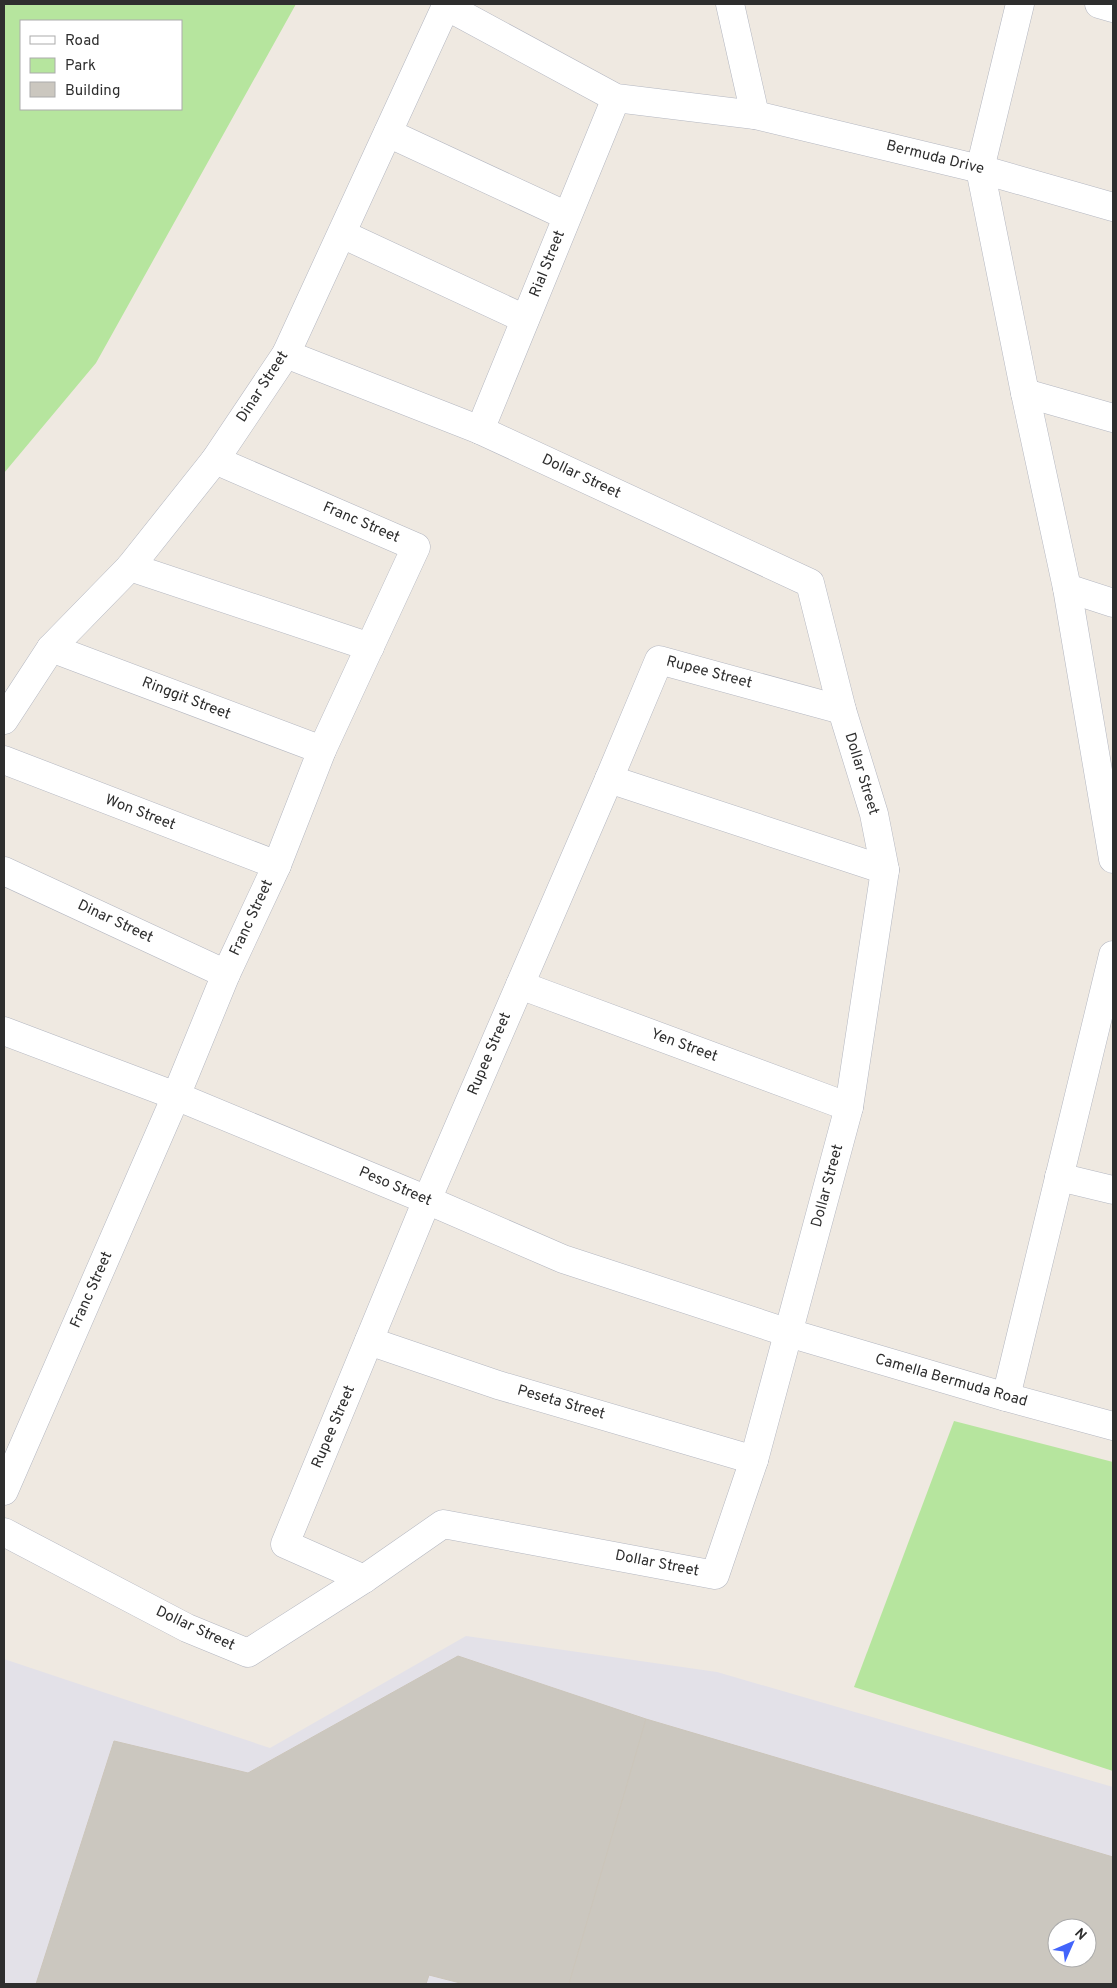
<svg xmlns="http://www.w3.org/2000/svg" width="1117" height="1988" font-family="Overpass,sans-serif">
<style>
.industrial{fill:#e3e1e8;fill-rule:evenodd}
.green{fill:#b6e59e;fill-rule:evenodd}
.building{fill:#cbc7bf;stroke:#cbc5ba;fill-rule:evenodd}
.lines{fill:none;stroke-linecap:round;stroke-linejoin:round}
.minor-casing{stroke:#b4b7c1;stroke-width:29}
.minor{stroke:#fff;stroke-width:28}
.labels{text-anchor:middle;dominant-baseline:central;stroke-width:5;stroke-linejoin:round;paint-order:stroke}
.street-label{font-size:15px;fill:#2e2e2e;stroke:#fff}
</style>
<rect width="100%" height="100%" fill="#efe9e1"/>
<path class="industrial" d="M 466,1636 L 717,1672 L 1113,1787 L 1113,1984 L 4,1984 L 4,1659 L 270,1748 ZM 1057,1928 L 1087,1928 L 1087,1958 L 1057,1958 Z"/>
<g class="green">
<path d="M 4,4 L 296,4 L 96,363 L 4,473 ZM 21,21 L 181,21 L 181,109 L 21,109 Z"/>
<path d="M 954,1421 L 1113,1462 L 1113,1771 L 854,1687 Z"/>
</g>
<g class="building">
<path d="M 458,1656 L 646,1719 L 569,1984 L 464,1984 L 429,1975 L 426,1984 L 36,1984 L 114,1741 L 248,1773 Z"/>
<path d="M 646,1719 L 1113,1857 L 1113,1984 L 569,1984 ZM 1057,1928 L 1087,1928 L 1087,1958 L 1057,1958 Z"/>
</g>
<g class="lines">
<g class="minor-casing">
<g id="minor">
<path d="M 730,4 L 755,115"/>
<path d="M 1020,4 L 980,169 L 1025,393 L 1067,588 L 1113,859"/>
<path d="M 1099,4 L 1113,8"/>
<path d="M 388,133 L 567,216"/>
<path d="M 342,234 L 525,319"/>
<path d="M 1025,393 L 1113,418"/>
<path d="M 480,430 L 616,98"/>
<path d="M 130,567 L 370,647"/>
<path d="M 1067,588 L 1113,603"/>
<path d="M 51,648 L 322,750"/>
<path d="M 4,720 L 51,648 L 130,567 L 215,460 L 286,354 L 446,6 L 616,98 L 755,115 L 980,169 L 1113,207"/>
<path d="M 4,760 L 277,865"/>
<path d="M 609,779 L 885,870"/>
<path d="M 4,871 L 226,974"/>
<path d="M 520,985 L 849,1107"/>
<path d="M 4,1031 L 176,1096 L 427,1200 L 563,1259 L 789,1333 L 1006,1397 L 1113,1426"/>
<path d="M 1059,1177 L 1113,1190"/>
<path d="M 369,1341 L 498,1385 L 754,1460"/>
<path d="M 1006,1397 L 1113,955"/>
<path d="M 4,1491 L 176,1096 L 226,974 L 277,865 L 322,750 L 416,547 L 215,460"/>
<path d="M 4,1532 L 187,1628 L 248,1653 L 364,1579 L 443,1524 L 715,1575 L 754,1460 L 849,1107 L 885,870 L 874,814 L 842,710 L 810,583 L 480,430 L 286,354"/>
<path d="M 364,1579 L 285,1544 L 427,1200 L 609,779 L 659,660 L 842,710"/>
</g>
</g>
<use href="#minor" class="minor"/>
</g>
<g class="labels">
<g class="street-label">
<text transform="translate(935 158) rotate(14)">Bermuda Drive</text>
<text transform="translate(548 264) rotate(-68)">Rial Street</text>
<text transform="translate(263 387) rotate(-57)">Dinar Street</text>
<text transform="translate(581 477) rotate(25)">Dollar Street</text>
<text transform="translate(361 523) rotate(23)">Franc Street</text>
<text transform="translate(709 673) rotate(15)">Rupee Street</text>
<text transform="translate(186 699) rotate(21)">Ringgit Street</text>
<text transform="translate(861 774) rotate(73)">Dollar Street</text>
<text transform="translate(140 813) rotate(21)">Won Street</text>
<text transform="translate(252 918) rotate(-65)">Franc Street</text>
<text transform="translate(115 922) rotate(25)">Dinar Street</text>
<text transform="translate(684 1046) rotate(20)">Yen Street</text>
<text transform="translate(490 1054) rotate(-67)">Rupee Street</text>
<text transform="translate(828 1186) rotate(-75)">Dollar Street</text>
<text transform="translate(395 1187) rotate(23)">Peso Street</text>
<text transform="translate(92 1290) rotate(-66)">Franc Street</text>
<text transform="translate(951 1381) rotate(16)">Camella Bermuda Road</text>
<text transform="translate(561 1403) rotate(16)">Peseta Street</text>
<text transform="translate(334 1427) rotate(-67)">Rupee Street</text>
<text transform="translate(657 1564) rotate(11)">Dollar Street</text>
<text transform="translate(195 1629) rotate(25)">Dollar Street</text>
</g>
</g>
<rect width="1117" height="1988" fill="none" stroke="#2e2e2e" stroke-width="10"/>
<rect x="20" y="20" width="162" height="90" fill="#ffffff" stroke="#ababab"/>
<rect x="30" y="36" width="25" height="8" fill="#ffffff" stroke="#ababab"/>
<text x="65" y="45" font-size="15" fill="#2e2e2e">Road</text>
<rect x="30" y="58" width="25" height="15" fill="#b6e59e" stroke="#ababab"/>
<text x="65" y="70" font-size="15" fill="#2e2e2e">Park</text>
<rect x="30" y="82" width="25" height="15" fill="#cbc7bf" stroke="#ababab"/>
<text x="65" y="95" font-size="15" fill="#2e2e2e">Building</text>
<g transform="translate(1072 1943) rotate(45)"><circle r="24" fill="#ffffff" stroke="#ababab"/>
<path d="M0-4L9 19L0 12L-9 19Z" fill="#4264fb"/>
<text y="-8" font-size="14" font-weight="bold" text-anchor="middle" fill="#2e2e2e">N</text>
</g>
</svg>
